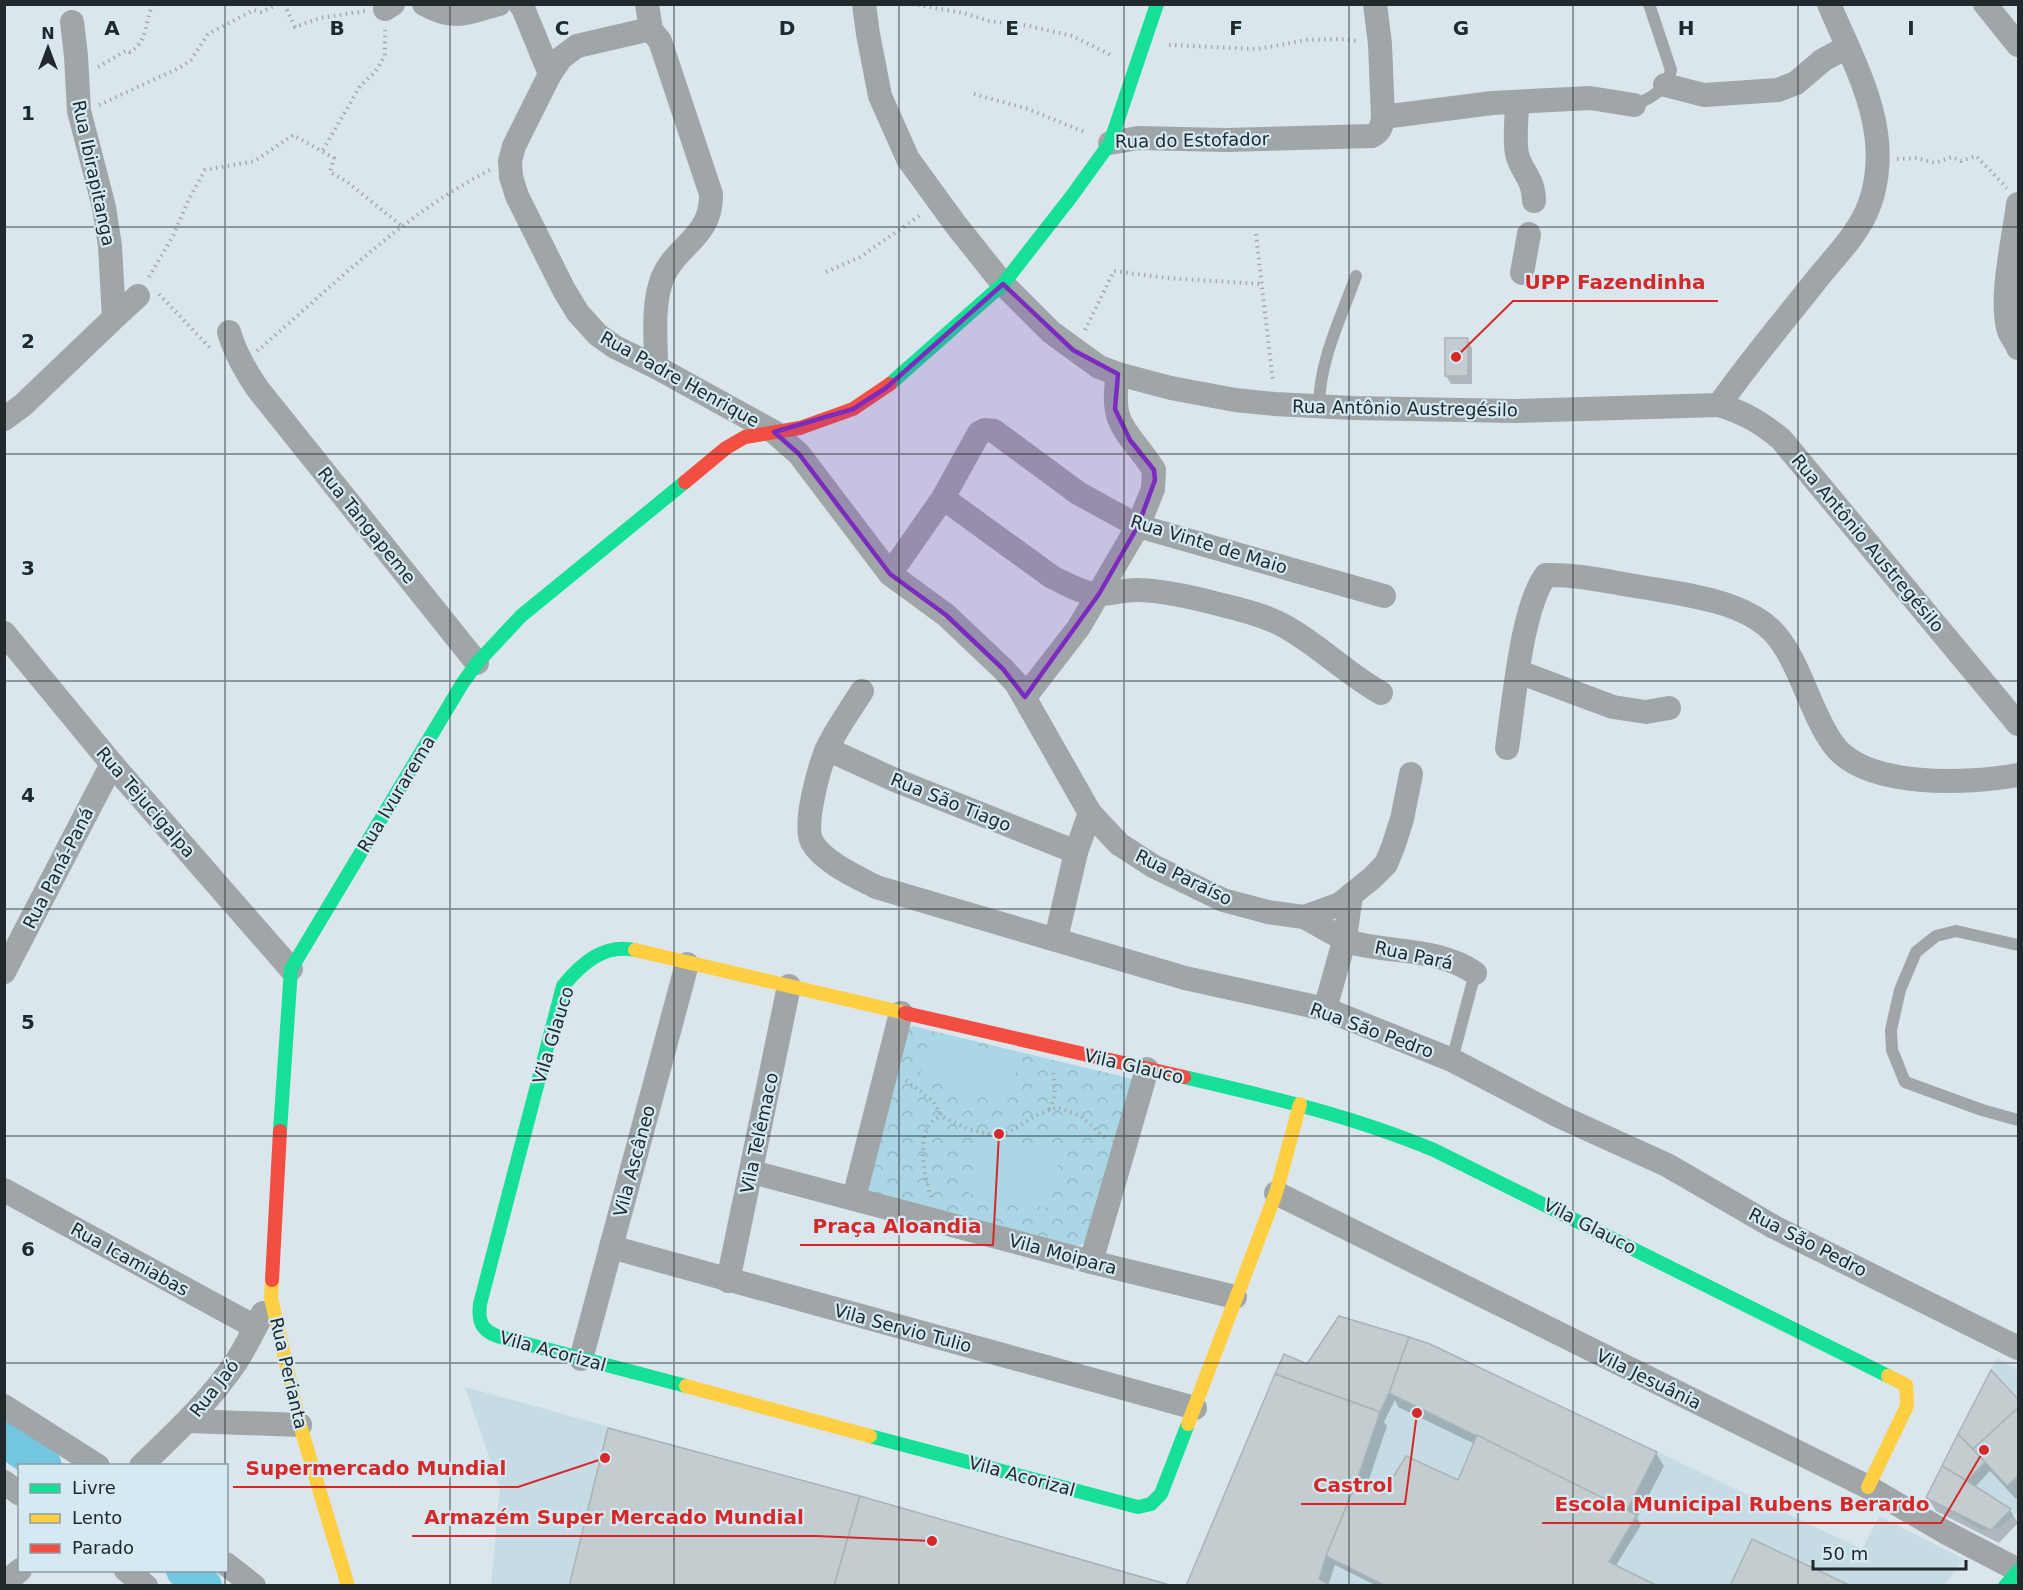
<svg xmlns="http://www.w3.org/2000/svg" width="2023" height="1590" font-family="'DejaVu Sans',sans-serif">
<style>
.built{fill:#c6dce4}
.park{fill:url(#park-crowns)}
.garden{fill:#aad6e6}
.shadow{fill:#0003;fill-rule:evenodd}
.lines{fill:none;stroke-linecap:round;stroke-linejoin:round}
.river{stroke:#73c6e0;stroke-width:36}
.building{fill:#c3cdd0;stroke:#aab3b7;stroke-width:1.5}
.path{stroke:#a4aaad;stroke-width:4;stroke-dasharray:1.5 4.5;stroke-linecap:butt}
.lane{stroke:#a0a5a8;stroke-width:12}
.street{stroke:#a0a5a8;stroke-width:24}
.fast{stroke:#16e098;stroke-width:14}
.slow{stroke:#ffcf43;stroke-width:14}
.jam{stroke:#f24e42;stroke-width:14}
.marked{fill:#7b2cbf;fill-opacity:0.2;stroke:#7b2cbf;stroke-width:4.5;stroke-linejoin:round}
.grid{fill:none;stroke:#21292c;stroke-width:1.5;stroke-opacity:0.55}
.labels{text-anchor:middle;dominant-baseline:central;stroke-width:4.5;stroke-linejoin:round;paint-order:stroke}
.street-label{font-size:18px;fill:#21292c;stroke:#d4e9f1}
.grid-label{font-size:20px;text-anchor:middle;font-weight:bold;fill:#21292c;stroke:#d4e9f1;stroke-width:4.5;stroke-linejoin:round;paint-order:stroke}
.leader{fill:none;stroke:#d62828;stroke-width:2}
.callout-dot{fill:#d62828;stroke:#d4e9f1;stroke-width:2}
.callout-label{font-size:20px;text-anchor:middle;font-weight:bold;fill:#d62828;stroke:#d4e9f1;stroke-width:4.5;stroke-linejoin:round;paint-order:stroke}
</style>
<defs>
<pattern id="park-crowns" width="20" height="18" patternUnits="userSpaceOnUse" patternTransform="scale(1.5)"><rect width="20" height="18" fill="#aad6e6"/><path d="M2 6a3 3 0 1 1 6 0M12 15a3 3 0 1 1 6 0" fill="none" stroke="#92b8c5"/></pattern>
</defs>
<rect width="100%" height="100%" fill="#dae6eb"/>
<g class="built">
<path d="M 1339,1316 L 1430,1344 L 1862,1549 L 1879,1516 L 1964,1559 L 1944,1586 L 1186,1586 L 1284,1354 L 1307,1364 Z"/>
<path d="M 1997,1358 L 2018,1370 L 2018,1512 L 2000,1527 L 1991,1530 L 1982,1530 L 1926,1498 Z"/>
<path d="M 465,1387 L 860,1496 L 1173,1585 L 491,1585 L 500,1489 Z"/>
</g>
<path class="park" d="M 912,1026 L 1133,1079 L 1088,1242 L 1075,1247 L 873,1193 L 868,1190 L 906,1031 Z"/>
<g class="garden">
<path d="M 930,1035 L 1020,1056 L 1009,1100 L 919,1079 Z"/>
<path d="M 979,1137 L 1060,1152 L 1050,1208 L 969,1194 Z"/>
</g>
<g class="shadow">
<path d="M 1467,339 L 1472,348 L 1472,384 L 1451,384 L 1446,376 Z"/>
<path d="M 1308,1366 L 1656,1453 L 1664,1466 L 1637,1518 L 1641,1525 L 1615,1567 L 1655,1586 L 1377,1586 L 1335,1565 L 1328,1586 L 1188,1586 ZM 1395,1400 L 1398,1407 L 1475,1444 L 1459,1482 L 1384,1495 L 1366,1488 L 1387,1426 L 1384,1422 Z"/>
<path d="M 1991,1372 L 2018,1401 L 2018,1496 L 2016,1499 L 1990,1471 L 1974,1488 L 2010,1510 L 2018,1523 L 1999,1543 L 1936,1511 L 1928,1498 Z"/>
</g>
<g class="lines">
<g class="river">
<path d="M 4,1439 L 44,1466"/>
<path d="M 184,1570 L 204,1586"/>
</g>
</g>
<g class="building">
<rect x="1445" y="338" width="23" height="38"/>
<path d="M 1339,1316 L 1409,1337 L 1389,1393 L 1380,1412 L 1275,1374 L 1284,1354 L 1307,1364 Z"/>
<path d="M 1409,1337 L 1430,1344 L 1657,1452 L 1627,1510 L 1389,1393 Z"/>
<path d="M 1991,1370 L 2018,1399 L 2018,1408 L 1973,1449 L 1958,1434 Z"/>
<path d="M 1275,1374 L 1380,1412 L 1356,1483 L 1326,1556 L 1319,1579 L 1328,1584 L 1327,1586 L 1186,1586 Z"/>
<path d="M 2018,1408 L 2018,1476 L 2007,1486 L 1973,1449 Z"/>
<path d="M 608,1428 L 860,1496 L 834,1586 L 569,1586 Z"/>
<path d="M 1958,1434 L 1985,1462 L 1967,1481 L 1942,1466 Z"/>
<path d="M 1477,1435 L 1637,1515 L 1609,1562 L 1658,1586 L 1386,1586 L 1326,1556 L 1356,1483 L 1383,1494 L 1406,1456 L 1458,1480 Z"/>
<path d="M 1942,1466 L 1967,1481 L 2011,1509 L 1991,1530 L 1926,1498 Z"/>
<path d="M 860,1496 L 1173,1586 L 834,1586 Z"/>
<path d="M 1752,1539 L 1851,1586 L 1730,1586 Z"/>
</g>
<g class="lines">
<g class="path">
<path d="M 284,4 L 295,27 L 320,18 L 365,11"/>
<path d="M 912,4 L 963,13 L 989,21 L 1029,26 L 1072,36 L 1113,56"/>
<path d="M 1169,45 L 1258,49 L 1307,40 L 1339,39 L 1358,41"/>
<path d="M 98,67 L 127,50 L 130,52 C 149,40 144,22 153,4"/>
<path d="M 974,94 L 1028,109 L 1087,133"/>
<path d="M 99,105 L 179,68 L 191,60 L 208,34 L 254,10 L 261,12 L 278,4"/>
<path d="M 323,150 L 360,86 L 375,72 L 385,56 L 385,29"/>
<path d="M 1897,159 L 1917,158 L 1935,163 L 1952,157 L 1961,161 L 1976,156 L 2007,188"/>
<path d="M 1256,234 L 1273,382"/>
<path d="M 826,272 L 860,257 L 922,214"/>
<path d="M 149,277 L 173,236 L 189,199 L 205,170 L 255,161 L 293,135 L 334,158 L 330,172 L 346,181 L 403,227"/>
<path d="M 159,294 L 210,348"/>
<path d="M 1085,330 L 1114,271 L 1166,278 L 1262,284"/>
<path d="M 257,351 C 331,288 403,214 490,170"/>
<path d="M 906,1080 L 934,1102 L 941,1116 L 968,1129 L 992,1135 L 1008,1133 L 1035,1116 L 1057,1107 L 1081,1116 L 1105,1138"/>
<path d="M 1049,1109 C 1057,1097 1055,1087 1053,1073"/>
<path d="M 931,1197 C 924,1176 913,1125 941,1116"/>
</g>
<g class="lane">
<path d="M 1634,105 C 1652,98 1667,89 1671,70 L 1649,4"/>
<path d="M 1319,407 C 1319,361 1341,318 1356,276"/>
<path d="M 2018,945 L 1956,931 L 1936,936 L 1916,952 L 1900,990 L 1891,1030 L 1892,1050 L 1905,1082 L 1982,1110 L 2018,1120"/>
<path d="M 1452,1060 L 1475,973"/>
</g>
<g class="street">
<path d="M 424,4 C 456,22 467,12 499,4"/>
<path d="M 520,4 L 523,8 L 550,74"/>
<path d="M 647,4 L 651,30 L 660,41 L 711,194 C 712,238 676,244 662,279 C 652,306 656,339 656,367"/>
<path d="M 864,4 L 868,34 L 880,96 L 908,159 L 956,225 L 1003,284 L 1051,332 L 1099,367 L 1118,374 L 1171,388 L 1235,400 L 1275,404 L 1352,408 L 1515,411 L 1719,405 C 1745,413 1760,422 1781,439 L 2018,724"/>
<path d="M 1985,4 L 2018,45"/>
<path d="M 385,9 L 393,4"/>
<path d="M 651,30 L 646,30 L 577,46 L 561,58 L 550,74 L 514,146 L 510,161 L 511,177 L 517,196 L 564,290 L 578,313 L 598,335 L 615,347 L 656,367 L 774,432 L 799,454 L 890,574 L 946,615 L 1003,669 L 1016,683 L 1090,813 L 1119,844 L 1153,866 L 1223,900 L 1268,912 L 1304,917 L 1340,904 L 1372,878 L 1386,864 L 1393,847 L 1402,819 L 1411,774"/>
<path d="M 1665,85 L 1704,95 L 1778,90 L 1796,83 L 1823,60 L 1847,47"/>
<path d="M 1517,102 C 1517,117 1514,139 1517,154 C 1521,172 1534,178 1534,201"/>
<path d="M 1383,117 L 1492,103 L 1590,98 L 1634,105"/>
<path d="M 1110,143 L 1138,138 L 1226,140 L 1372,136 C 1380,132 1382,126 1383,117 L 1380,44 L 1375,4"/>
<path d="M 2018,204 C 2014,238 1999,299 2009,331 C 2011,337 2016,342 2018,348"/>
<path d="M 1522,273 L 1529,234"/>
<path d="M 114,318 L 138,296"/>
<path d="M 229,332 C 235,353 245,370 257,388 L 477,663"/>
<path d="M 1719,405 C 1749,362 1784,321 1817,279 C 1834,258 1854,238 1866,213 C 1877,189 1880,159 1876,133 C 1870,89 1846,45 1829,4"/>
<path d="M 4,419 L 23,405 L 114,318 L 110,246 L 104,207 L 79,111 L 76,56 L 72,22"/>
<path d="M 943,498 L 1052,577 C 1067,584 1083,594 1099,594 C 1113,594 1126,589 1140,590 C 1167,591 1196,598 1222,605 C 1243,610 1267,616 1286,627 C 1320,646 1347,674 1381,693"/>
<path d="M 890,574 L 943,498 L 979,433 L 985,430 L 994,431 L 1078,493 L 1138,526 L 1384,596"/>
<path d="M 4,633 L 112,764 L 291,969"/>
<path d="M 1519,672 L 1613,707 L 1646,712 L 1669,708"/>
<path d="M 862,691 C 851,709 834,732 826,751 C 819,769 803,824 812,842 C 823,862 857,877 876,887 L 1185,978 L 1325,1009 L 1452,1060 L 1559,1116 L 1667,1165 L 1774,1227 L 2018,1348"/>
<path d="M 1025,697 L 1079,627 L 1138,526 L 1153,489 L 1154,470 C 1128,429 1109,428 1118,374"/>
<path d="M 1507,748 C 1514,704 1521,608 1546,575 C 1578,574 1609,582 1641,587 C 1670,592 1702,596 1730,606 C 1747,612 1764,621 1776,635 C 1801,665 1810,712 1833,744 C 1865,789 1970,784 2018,775"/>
<path d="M 827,749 L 895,780 L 1076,852"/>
<path d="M 1304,917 C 1321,926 1340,939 1358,944 C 1397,953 1441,949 1475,973"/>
<path d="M 1056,939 L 1076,852 L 1090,813"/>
<path d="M 4,972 L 112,764"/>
<path d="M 1325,1009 L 1345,938 L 1351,895"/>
<path d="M 752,1172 L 1091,1262 L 1235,1297"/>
<path d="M 4,1190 L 255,1327"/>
<path d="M 1276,1193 L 1868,1487 L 1945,1532 L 2018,1570"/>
<path d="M 854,1198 L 901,1013"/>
<path d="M 611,1247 L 1195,1408"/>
<path d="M 1091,1262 L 1147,1069"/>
<path d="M 728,1281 L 789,986"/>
<path d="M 581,1359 L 687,964"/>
<path d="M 4,1406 L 98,1466"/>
<path d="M 189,1421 L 300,1425"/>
<path d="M 141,1466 C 175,1433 209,1402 236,1362 C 246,1347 254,1329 263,1313"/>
<path d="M 4,1482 L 20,1494"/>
<path d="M 226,1564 L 254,1586"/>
<path d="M 126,1570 L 146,1586"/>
<path d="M 4,1584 L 20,1570"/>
</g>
<g class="fast">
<path d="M 890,384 L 1003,284 L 1071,197 L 1110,143 L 1157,4"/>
<path d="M 635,950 C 604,943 581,964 563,986 L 480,1304 C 478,1321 481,1330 497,1336 L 686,1386"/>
<path d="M 1184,1077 C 1270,1097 1353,1116 1434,1150 L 1888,1376"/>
<path d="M 280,1131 L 291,969 L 462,684 L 477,663 L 521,616 L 685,482"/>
<path d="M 870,1436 L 1138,1507 L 1151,1504 L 1161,1494 L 1188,1424"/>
<path d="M 2005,1586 L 2018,1571"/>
</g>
<g class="slow">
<path d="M 635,950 L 905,1013"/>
<path d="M 272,1280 L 271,1298 L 300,1425 L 348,1586"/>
<path d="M 686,1386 L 870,1436"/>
<path d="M 1188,1424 L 1276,1193 L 1300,1104"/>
<path d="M 1868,1487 L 1907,1406 L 1906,1385 L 1888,1376"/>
</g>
<g class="jam">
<path d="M 685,482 L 726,448 L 745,437 L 800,428 L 853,409 L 890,384"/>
<path d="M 905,1013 L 1184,1077"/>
<path d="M 272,1280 L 280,1131"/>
</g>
</g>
<path class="marked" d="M 1003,284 L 1073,350 L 1118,374 L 1115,409 L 1130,440 L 1154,470 L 1155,480 L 1138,526 L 1099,594 L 1025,697 L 1003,669 L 946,615 L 890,574 L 799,454 L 774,432 L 853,409 L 886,388 Z"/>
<path class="grid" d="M 225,4 L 225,1466M 450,4 L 450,1586M 674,4 L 674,1586M 899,4 L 899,1586M 1124,4 L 1124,1586M 1349,4 L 1349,1586M 1573,4 L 1573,1586M 1798,4 L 1798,1586M 4,227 L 2018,227M 4,454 L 2018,454M 4,681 L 2018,681M 4,909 L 2018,909M 4,1136 L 2018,1136M 4,1363 L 2018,1363M 225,1570 L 225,1586"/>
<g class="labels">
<g class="street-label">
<text transform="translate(1192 140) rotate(-1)">Rua do Estofador</text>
<text transform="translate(94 173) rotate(78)">Rua Ibirapitanga</text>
<text transform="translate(680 379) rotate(29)">Rua Padre Henrique</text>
<text transform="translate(1405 408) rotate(1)">Rua Antônio Austregésilo</text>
<text transform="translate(367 525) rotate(51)">Rua Tangapeme</text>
<text transform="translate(1868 543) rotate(50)">Rua Antônio Austregésilo</text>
<text transform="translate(1209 544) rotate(17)">Rua Vinte de Maio</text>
<text transform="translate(396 794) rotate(-59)">Rua Ivurarema</text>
<text transform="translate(146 802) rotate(49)">Rua Tejucigalpa</text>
<text transform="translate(951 802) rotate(22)">Rua São Tiago</text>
<text transform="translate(58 868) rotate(-63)">Rua Paná-Paná</text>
<text transform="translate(1184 877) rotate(26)">Rua Paraíso</text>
<text transform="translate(1414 955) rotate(12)">Rua Pará</text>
<text transform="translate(1372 1030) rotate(20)">Rua São Pedro</text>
<text transform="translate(553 1035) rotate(-73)">Vila Glauco</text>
<text transform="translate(1134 1066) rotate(13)">Vila Glauco</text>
<text transform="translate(759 1133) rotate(-78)">Vila Telêmaco</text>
<text transform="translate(634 1161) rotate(-75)">Vila Ascâneo</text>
<text transform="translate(1590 1226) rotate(27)">Vila Glauco</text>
<text transform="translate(1808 1242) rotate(27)">Rua São Pedro</text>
<text transform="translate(1063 1254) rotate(15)">Vila Moipara</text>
<text transform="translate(130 1259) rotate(29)">Rua Icamiabas</text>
<text transform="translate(903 1328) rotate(15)">Vila Servio Tulio</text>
<text transform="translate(553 1351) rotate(15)">Vila Acorizal</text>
<text transform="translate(289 1373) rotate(77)">Rua Perianta</text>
<text transform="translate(1649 1379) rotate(26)">Vila Jesuânia</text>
<text transform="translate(214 1388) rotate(-52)">Rua Jaó</text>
<text transform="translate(1022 1476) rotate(15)">Vila Acorizal</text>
</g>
</g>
<g class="grid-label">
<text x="112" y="35">A</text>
<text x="337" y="35">B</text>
<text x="562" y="35">C</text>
<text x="787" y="35">D</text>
<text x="1012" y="35">E</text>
<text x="1236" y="35">F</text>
<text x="1461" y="35">G</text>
<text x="1686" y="35">H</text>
<text x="1911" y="35">I</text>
<text x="28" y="120">1</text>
<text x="28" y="348">2</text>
<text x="28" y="575">3</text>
<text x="28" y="802">4</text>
<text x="28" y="1029">5</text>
<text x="28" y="1256">6</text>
</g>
<path class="leader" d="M1456 357L1513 301H1718M999 1134L993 1245H800M605 1458L518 1487H233M1417 1413L1405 1504H1301M1984 1450L1941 1523H1542M932 1541L816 1536H412"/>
<g class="callout-dot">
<circle cx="1456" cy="357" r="6"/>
<circle cx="999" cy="1134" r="6"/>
<circle cx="605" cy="1458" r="6"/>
<circle cx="1417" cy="1413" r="6"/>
<circle cx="1984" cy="1450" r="6"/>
<circle cx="932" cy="1541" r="6"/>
</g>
<g class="callout-label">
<text x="1615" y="289">UPP Fazendinha</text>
<text x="897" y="1233">Praça Aloandia</text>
<text x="376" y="1475">Supermercado Mundial</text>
<text x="1353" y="1492">Castrol</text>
<text x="1742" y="1511">Escola Municipal Rubens Berardo</text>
<text x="614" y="1524">Armazém Super Mercado Mundial</text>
</g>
<rect width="2023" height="1590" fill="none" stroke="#21292c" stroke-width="12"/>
<rect x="18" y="1464" width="210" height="108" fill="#d4e9f1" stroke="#8c9ca2" stroke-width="1.5"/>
<rect x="30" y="1484" width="30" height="9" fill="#16e098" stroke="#8c9ca2" stroke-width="1.5"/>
<text x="72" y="1494" font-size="18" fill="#21292c">Livre</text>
<rect x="30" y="1514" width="30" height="9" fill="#ffcf43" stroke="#8c9ca2" stroke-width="1.5"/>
<text x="72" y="1524" font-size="18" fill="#21292c">Lento</text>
<rect x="30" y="1544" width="30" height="9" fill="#f24e42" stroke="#8c9ca2" stroke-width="1.5"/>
<text x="72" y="1554" font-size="18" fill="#21292c">Parado</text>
<g transform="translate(48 48)" stroke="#d4e9f1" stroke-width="4.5" paint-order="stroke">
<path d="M0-4.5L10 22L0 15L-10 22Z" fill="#21292c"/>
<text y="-9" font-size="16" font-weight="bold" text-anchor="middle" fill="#21292c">N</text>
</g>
<path d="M1813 1560v9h153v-9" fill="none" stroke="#21292c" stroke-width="3"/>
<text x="1822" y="1560" font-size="18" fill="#21292c" stroke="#d4e9f1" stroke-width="4.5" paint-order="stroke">50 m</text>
</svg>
